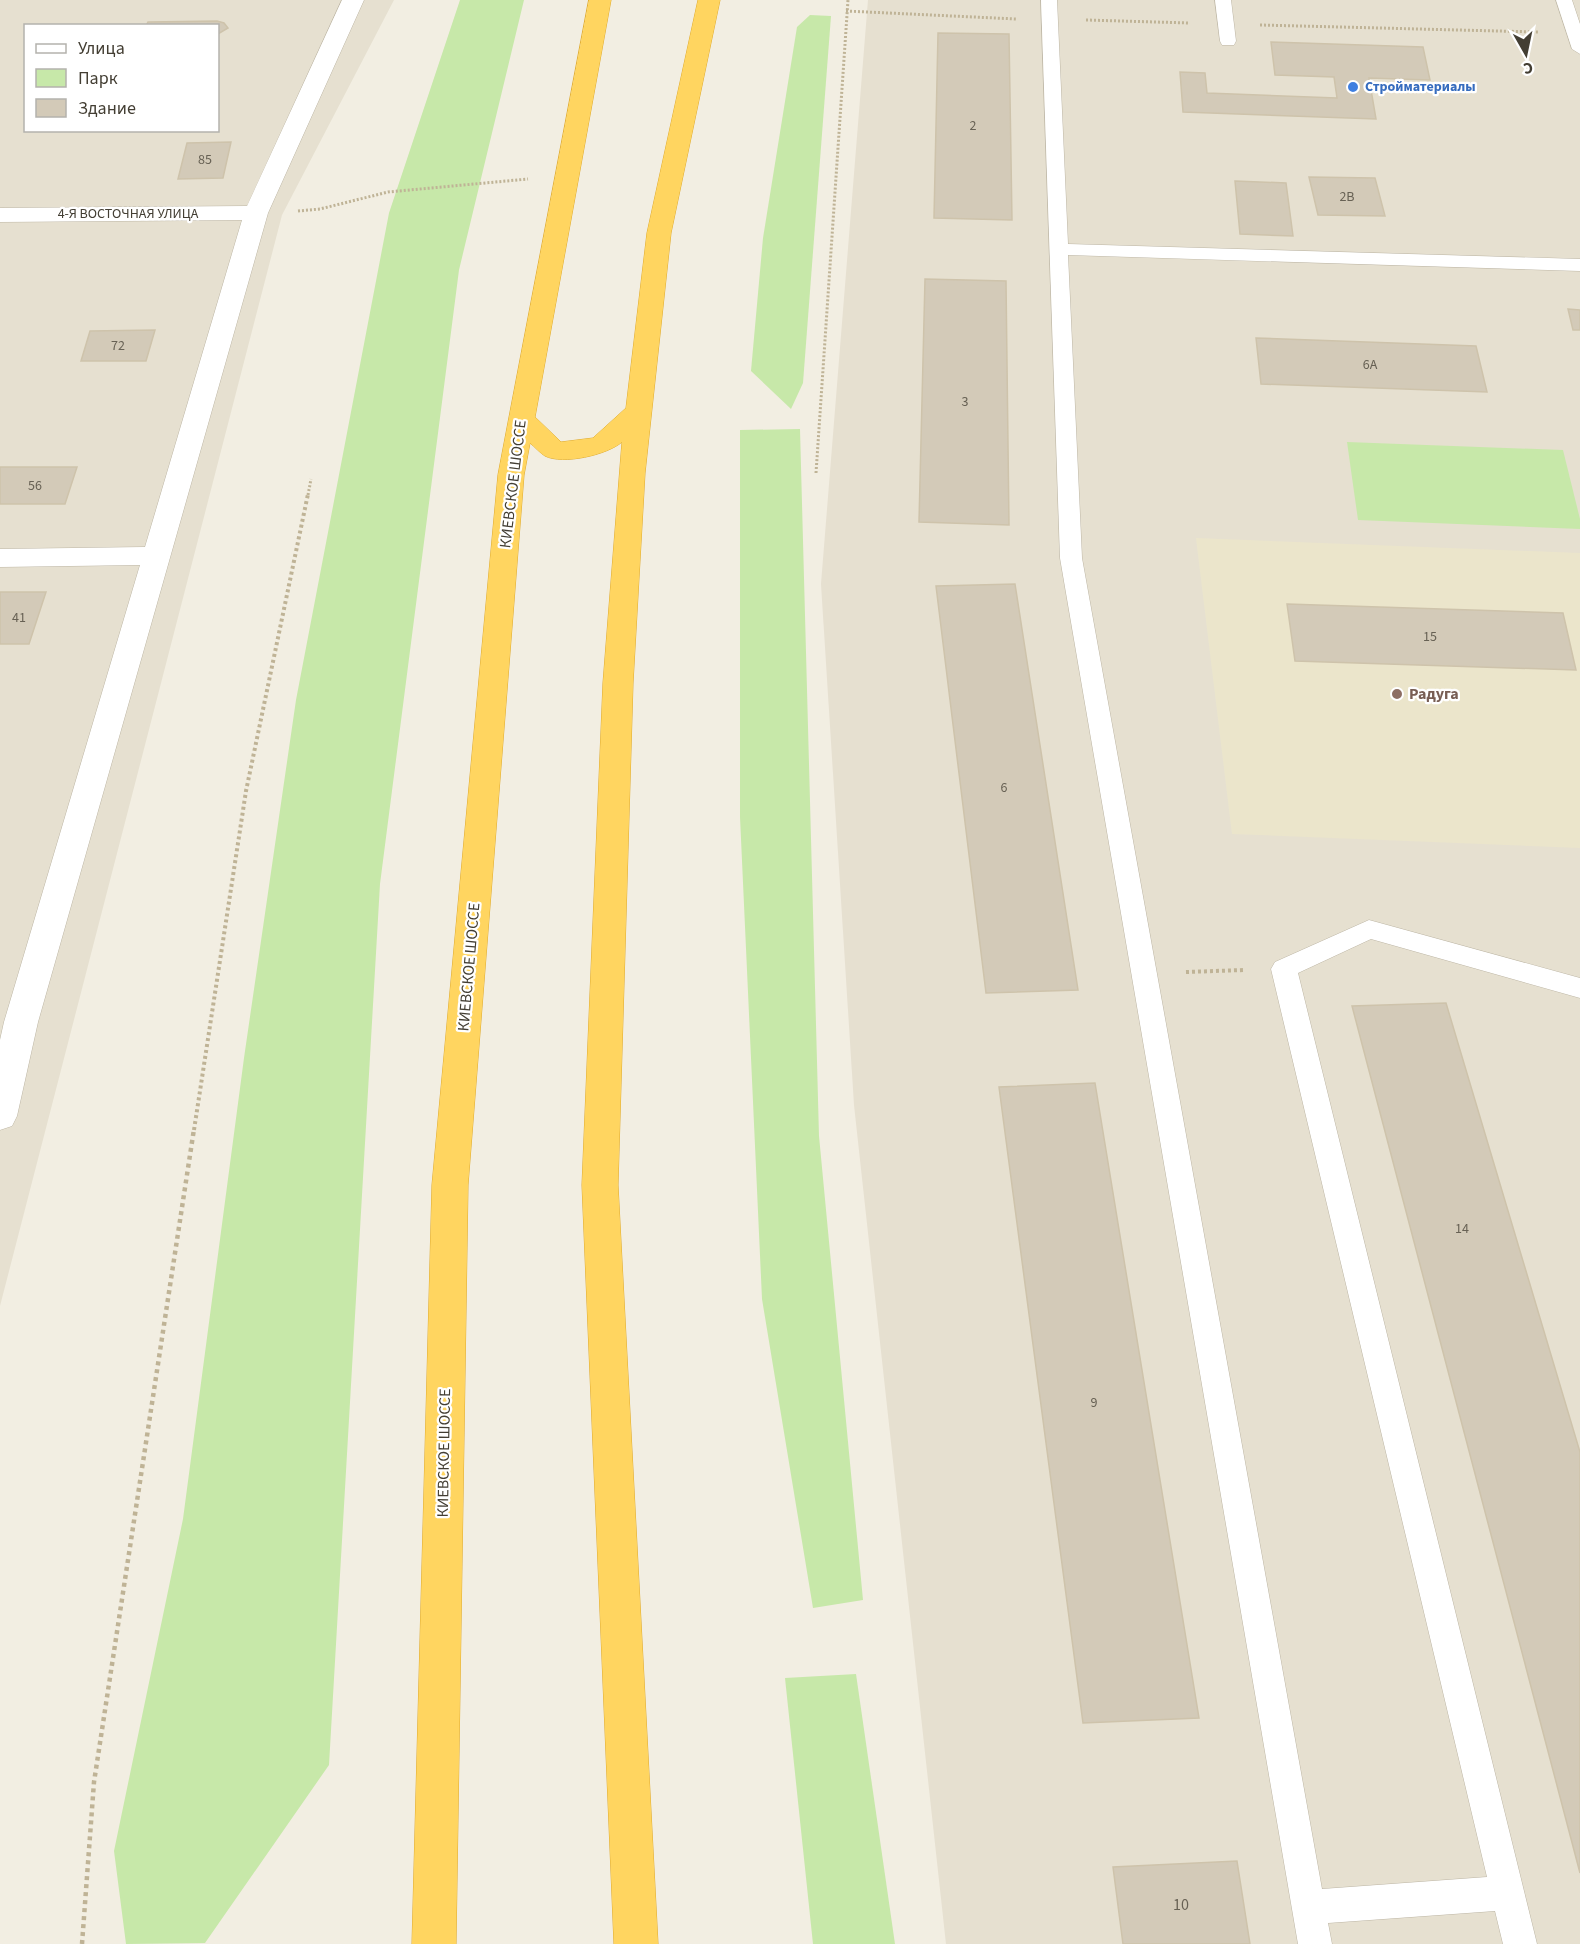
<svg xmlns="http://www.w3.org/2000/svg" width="1580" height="1944" font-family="'Source Sans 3',sans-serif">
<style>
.residential{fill:#e6e0d0;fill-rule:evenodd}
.education{fill:#ebe5cb}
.green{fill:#c7e8a9}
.building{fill:#d3cab8;stroke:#cec3ab;stroke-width:1.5}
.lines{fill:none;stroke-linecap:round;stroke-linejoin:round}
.lane-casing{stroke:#bdb6a5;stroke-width:1}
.street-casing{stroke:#bdb6a5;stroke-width:1}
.highway-casing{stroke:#e0ab2e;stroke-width:1}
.path-far2{stroke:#bfb396;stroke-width:3;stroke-dasharray:2 2;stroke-linecap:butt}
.path-far1{stroke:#bfb396;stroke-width:4;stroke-dasharray:3 3;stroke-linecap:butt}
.path{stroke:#bfb396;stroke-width:4.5;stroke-dasharray:4 4;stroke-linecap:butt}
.lane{fill:#fff;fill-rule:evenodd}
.street{fill:#fff;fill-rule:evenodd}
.highway{fill:#ffd560;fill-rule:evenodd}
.shop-dot{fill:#3f7fe0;stroke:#fff;stroke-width:2}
.education-dot{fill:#8d6e63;stroke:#fff;stroke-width:2}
.labels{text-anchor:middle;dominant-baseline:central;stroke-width:4.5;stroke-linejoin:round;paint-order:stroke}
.far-shop-label{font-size:14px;font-weight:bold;fill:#366cbe;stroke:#fff;text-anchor:start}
.number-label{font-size:14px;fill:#676154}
.far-street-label{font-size:14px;fill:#433e33;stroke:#fff}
.street-label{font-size:16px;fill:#433e33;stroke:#fff}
.education-label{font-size:16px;font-weight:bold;fill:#785e54;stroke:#fff;text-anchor:start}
.near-number-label{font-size:16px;fill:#676154}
</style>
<rect width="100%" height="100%" fill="#f2eee2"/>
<g class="residential">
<path d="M 0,0 L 394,0 L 282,215 L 0,1306 ZM 26,26 L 218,26 L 218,130 L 26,130 Z"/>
<path d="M 868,0 L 1580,0 L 1580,1944 L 946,1944 L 854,1105 L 821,584 Z"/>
</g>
<path class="education" d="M 1196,538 L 1580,553 L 1580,848 L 1232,834 Z"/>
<g class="green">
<path d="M 460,0 L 524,0 L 459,270 L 380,884 L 329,1765 L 205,1943 L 126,1944 L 114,1851 L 183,1519 L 244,1058 L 296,700 L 389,213 Z"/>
<path d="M 810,15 L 831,16 L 803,383 L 791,409 L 751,371 L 763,238 L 797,27 Z"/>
<path d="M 800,429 L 819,1136 L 863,1600 L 813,1608 L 762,1299 L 740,817 L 740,430 Z"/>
<path d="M 1347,442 L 1563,450 L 1580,519 L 1580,529 L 1358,520 Z"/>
<path d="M 856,1674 L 895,1944 L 813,1944 L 785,1678 Z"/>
</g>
<g class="building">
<path d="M 148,22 L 217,21 L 224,23 L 228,28 L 218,34 L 218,26 L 146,26 Z"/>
<path d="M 938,33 L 1009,34 L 1012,220 L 934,218 Z"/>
<path d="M 1271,42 L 1423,47 L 1430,80 L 1369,78 L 1376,119 L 1183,112 L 1180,72 L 1205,73 L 1207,93 L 1337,98 L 1334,77 L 1275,75 Z"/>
<path d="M 231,142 L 223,178 L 178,179 L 187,143 Z"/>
<path d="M 1309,177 L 1375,178 L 1385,216 L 1318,215 Z"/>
<path d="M 1235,181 L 1286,183 L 1293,236 L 1240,234 Z"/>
<path d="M 925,279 L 1006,281 L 1009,525 L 919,522 Z"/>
<path d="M 1568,309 L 1580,310 L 1580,330 L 1573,330 Z"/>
<path d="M 155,330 L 146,361 L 81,361 L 90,331 Z"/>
<path d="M 1256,338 L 1476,346 L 1487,392 L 1261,384 Z"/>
<path d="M 0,467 L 77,467 L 65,504 L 0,504 Z"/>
<path d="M 1015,584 L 1078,990 L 986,993 L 936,586 Z"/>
<path d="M 0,592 L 46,592 L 29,644 L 0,644 Z"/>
<path d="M 1287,604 L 1563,613 L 1576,670 L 1295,661 Z"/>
<path d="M 1446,1003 L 1580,1452 L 1580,1873 L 1352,1006 Z"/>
<path d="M 1095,1083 L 1199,1718 L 1083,1723 L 999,1087 Z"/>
<path d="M 1237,1861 L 1250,1944 L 1123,1944 L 1113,1867 Z"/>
</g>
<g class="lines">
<g class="lane-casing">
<g id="lane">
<path d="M 1041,0 L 1057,0 L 1068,244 L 1580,259 L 1580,271 L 1068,255 L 1082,558 L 1322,1889 L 1487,1877 L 1271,969 L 1275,962 L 1369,920 L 1580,978 L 1580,998 L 1371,939 L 1298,973 L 1537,1944 L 1503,1944 L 1495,1911 L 1328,1923 L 1332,1944 L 1298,1944 L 1060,558 Z"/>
<path d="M 1215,0 L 1231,0 L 1236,41 L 1234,45 L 1222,45 L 1220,41 Z"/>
<path d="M 1556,0 L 1572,0 L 1580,24 L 1580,54 L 1572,49 Z"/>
</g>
</g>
<g class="street-casing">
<path id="street" d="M 342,0 L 364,0 L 268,213 L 38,1022 L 17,1116 L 12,1126 L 0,1130 L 0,1040 L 4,1022 L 140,565 L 0,567 L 0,549 L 145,547 L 242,220 L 0,222 L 0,208 L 247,206 Z"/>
</g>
<g class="highway-casing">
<path id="highway" d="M 589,0 L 611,0 L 535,417 L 561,442 L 593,438 L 626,408 L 647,233 L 698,0 L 720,0 L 671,233 L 645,473 L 633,683 L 618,1185 L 658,1944 L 614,1944 L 582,1185 L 603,683 L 622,442 C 607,455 563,465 545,456 C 540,453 535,447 530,443 L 524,475 L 468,1185 L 456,1944 L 412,1944 L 432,1185 L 498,475 Z"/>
</g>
<g class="path-far2">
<path d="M 846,11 L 1016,19"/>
<path d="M 1086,20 L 1190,23"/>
<path d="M 1260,25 L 1538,32"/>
<path d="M 298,211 L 320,209 L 388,192 L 528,179"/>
<path d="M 816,473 L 848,0"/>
<path d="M 308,495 L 311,479"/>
</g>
<g class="path-far1">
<path d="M 1186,972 L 1244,970"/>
<path d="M 194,1130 L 246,791 L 308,494"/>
</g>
<path class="path" d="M 82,1944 L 94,1782 L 194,1129"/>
<use href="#lane" class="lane"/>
<use href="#street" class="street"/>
<use href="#highway" class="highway"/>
</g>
<circle class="shop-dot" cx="1353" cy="87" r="6"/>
<circle class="education-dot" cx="1397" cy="694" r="6"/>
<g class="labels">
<g class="far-shop-label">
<text x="1365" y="87">Стройматериалы</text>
</g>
<g class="number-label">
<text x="973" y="126">2</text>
<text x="205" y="160">85</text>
<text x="1347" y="197">2В</text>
<text x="118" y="346">72</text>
<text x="1370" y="365">6А</text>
<text x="965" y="402">3</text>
<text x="35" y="486">56</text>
<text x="19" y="618">41</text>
<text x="1430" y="637">15</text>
<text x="1004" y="788">6</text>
<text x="1462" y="1229">14</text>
<text x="1094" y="1403">9</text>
</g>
<g class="far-street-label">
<text x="128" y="214">4-Я ВОСТОЧНАЯ УЛИЦА</text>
</g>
<g class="street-label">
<text transform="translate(513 484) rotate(-83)">КИЕВСКОЕ ШОССЕ</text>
<text transform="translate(469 967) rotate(-85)">КИЕВСКОЕ ШОССЕ</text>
<text transform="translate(444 1453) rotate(-89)">КИЕВСКОЕ ШОССЕ</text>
</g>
<g class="education-label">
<text x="1409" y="694">Радуга</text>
</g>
<g class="near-number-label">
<text x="1181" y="1905">10</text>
</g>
</g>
<rect x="24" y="24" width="195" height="108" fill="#ffffff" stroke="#b4b2ad" stroke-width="1.5"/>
<rect x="36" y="44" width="30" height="9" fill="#ffffff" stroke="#b4b2ad" stroke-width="1.5"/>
<text x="78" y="54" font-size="18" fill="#433e33">Улица</text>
<rect x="36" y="69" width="30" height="18" fill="#c7e8a9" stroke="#b4b2ad" stroke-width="1.5"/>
<text x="78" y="84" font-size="18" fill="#433e33">Парк</text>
<rect x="36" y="99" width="30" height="18" fill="#d3cab8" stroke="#b4b2ad" stroke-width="1.5"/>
<text x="78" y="114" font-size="18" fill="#433e33">Здание</text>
<g transform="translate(1526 54) rotate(171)" stroke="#ffffff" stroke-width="4.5" paint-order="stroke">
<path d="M0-4.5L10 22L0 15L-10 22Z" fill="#433e33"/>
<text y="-9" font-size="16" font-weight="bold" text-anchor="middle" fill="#433e33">С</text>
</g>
</svg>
